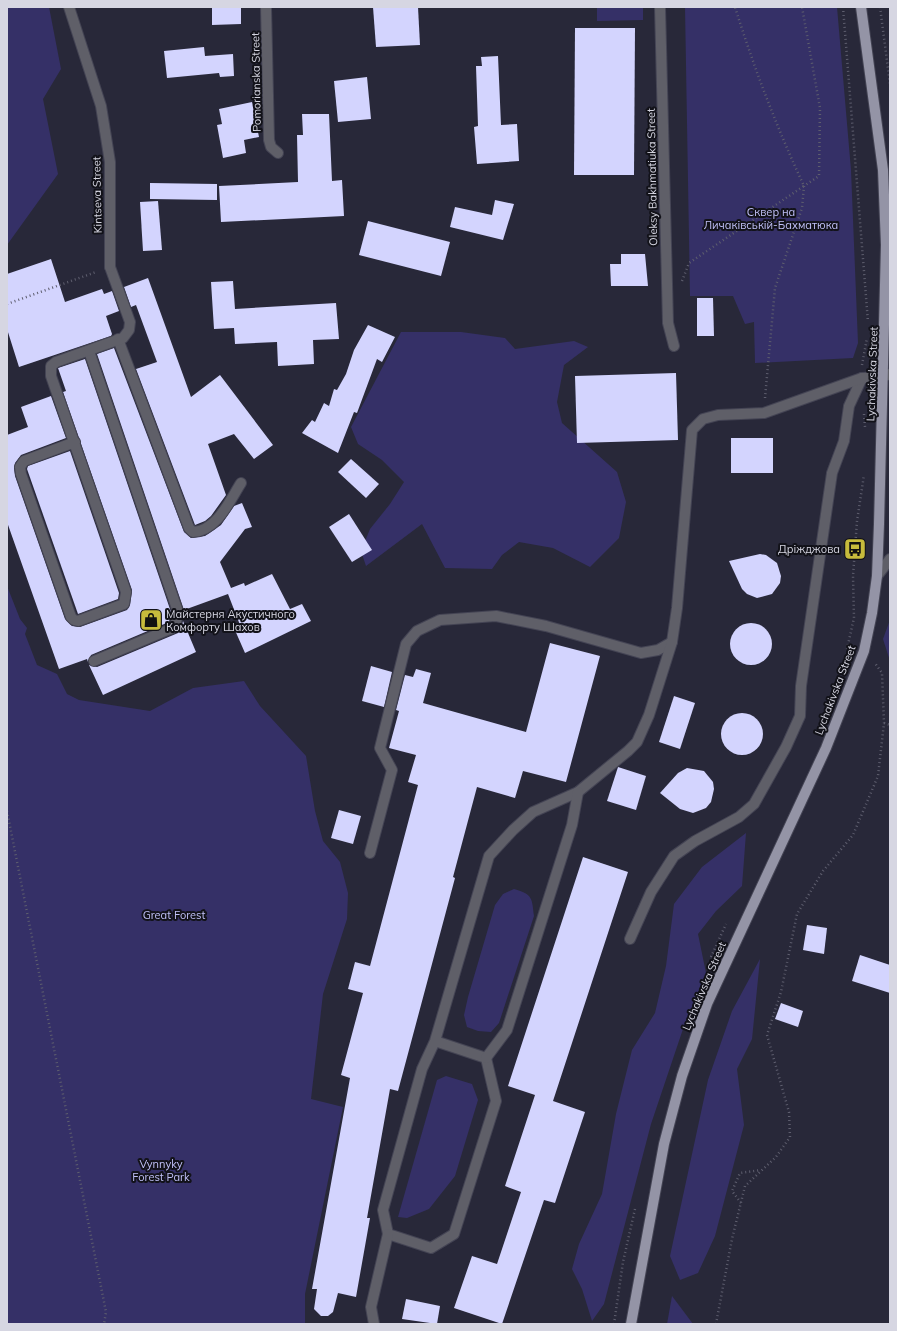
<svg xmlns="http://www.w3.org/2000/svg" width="897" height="1331" font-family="Mulish,sans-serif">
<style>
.green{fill:#353067}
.building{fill:#d3d4fe}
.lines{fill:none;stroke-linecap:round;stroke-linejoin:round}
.lane-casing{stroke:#444454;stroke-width:12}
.street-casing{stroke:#444454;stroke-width:12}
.primary-casing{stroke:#444454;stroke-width:12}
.path{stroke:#5e5e6e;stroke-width:2.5;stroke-dasharray:1 3;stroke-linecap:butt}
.lane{stroke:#5f5f68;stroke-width:10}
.street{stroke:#5f5f68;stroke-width:10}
.primary{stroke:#9494a6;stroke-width:10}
.labels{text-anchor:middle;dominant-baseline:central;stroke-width:4;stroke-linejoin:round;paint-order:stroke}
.street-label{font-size:11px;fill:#d6d6e2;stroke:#121219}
.park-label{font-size:11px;fill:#c1c1f8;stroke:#121219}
.poi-label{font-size:11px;fill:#d6d6e2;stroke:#121219;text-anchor:end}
</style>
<rect width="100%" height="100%" fill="#282839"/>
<g class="green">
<path d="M 7,7 L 49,7 L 61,69 L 43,99 L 58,174 L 7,245 Z"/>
<path d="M 597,7 L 643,7 L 643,20 L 597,21 Z"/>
<path d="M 685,7 L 837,7 L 851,170 L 858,343 L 853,358 L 755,363 L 754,322 L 745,324 L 733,296 L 690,296 Z"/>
<path d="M 401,332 L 461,332 L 505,338 L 515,349 L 574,341 L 588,347 L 564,365 L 557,402 L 562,423 L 617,472 L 626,502 L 619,538 L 590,567 L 553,548 L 519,542 L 502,555 L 492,569 L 445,568 L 422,524 L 366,566 L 361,551 L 370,529 L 390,504 L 404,482 L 382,460 L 358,444 L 351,427 Z"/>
<path d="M 7,586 L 20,619 L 27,628 L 25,634 L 37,665 L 57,674 L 67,694 L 79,700 L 150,711 L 193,688 L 244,681 L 260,706 L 306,756 L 315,811 L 323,841 L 340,862 L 348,893 L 347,919 L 323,994 L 311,1099 L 343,1107 L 305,1294 L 305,1324 L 7,1324 Z"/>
<path d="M 890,620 L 890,661 L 883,639 Z"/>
<path d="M 746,833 L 742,886 L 716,911 L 698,934 L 706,973 L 684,1026 L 651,1124 L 604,1304 L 592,1321 L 582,1289 L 572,1269 L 579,1244 L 602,1194 L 616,1114 L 632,1050 L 655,1013 L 666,966 L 674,904 L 702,867 Z"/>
<path d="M 514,889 C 533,894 532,899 534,916 L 499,1023 L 491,1032 L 478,1031 L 467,1027 L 464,1015 L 468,997 L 495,905 L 503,894 Z"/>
<path d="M 760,959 L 752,1039 L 737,1069 L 744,1125 L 715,1236 L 698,1273 L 680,1280 L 670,1256 L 708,1080 L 732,1011 Z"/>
<path d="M 446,1076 L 472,1084 L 478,1100 L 455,1176 L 429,1209 L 407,1218 L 398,1217 L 437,1080 Z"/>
<path d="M 672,1296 L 693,1324 L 667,1324 Z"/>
</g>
<g class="building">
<path d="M 212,7 L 241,7 L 241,24 L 212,25 Z"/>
<path d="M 373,7 L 418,7 L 420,45 L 376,47 Z"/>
<path d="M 575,28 L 635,28 L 634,175 L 574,175 Z"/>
<path d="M 204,47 L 205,56 L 233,54 L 234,76 L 220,77 L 219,73 L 167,78 L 164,51 Z"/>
<path d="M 498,56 L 501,125 L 517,124 L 519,161 L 477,164 L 474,127 L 478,126 L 476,66 L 482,66 L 481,57 Z"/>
<path d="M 367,77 L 371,119 L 338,122 L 334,81 Z"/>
<path d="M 252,102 L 259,137 L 244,140 L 246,153 L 223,158 L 217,125 L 222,124 L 219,109 Z"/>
<path d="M 302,114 L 329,114 L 332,181 L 342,180 L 344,216 L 221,222 L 219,186 L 298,182 L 297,135 L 303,135 Z"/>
<path d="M 150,183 L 217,184 L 217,200 L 150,199 Z"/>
<path d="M 495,200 L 514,204 L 503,240 L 450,227 L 455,207 L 492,215 Z"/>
<path d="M 158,201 L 162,250 L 143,251 L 140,202 Z"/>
<path d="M 368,221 L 450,242 L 441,276 L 359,255 Z"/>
<path d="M 621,254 L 645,254 L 648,286 L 611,286 L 610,264 L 621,264 Z"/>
<path d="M 51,259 L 65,302 L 102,289 L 104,294 L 112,291 L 119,311 L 106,316 L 112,334 L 111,336 L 19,367 L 7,329 L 7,274 Z"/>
<path d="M 148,278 L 191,397 L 220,375 L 273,445 L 254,459 L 234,434 L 208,444 L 226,495 L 211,516 L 205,521 L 195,525 L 136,369 L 157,362 L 136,305 L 131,307 L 124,287 Z"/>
<path d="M 233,281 L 235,309 L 336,303 L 339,339 L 313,340 L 314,364 L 278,366 L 277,342 L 235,344 L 234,328 L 214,329 L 211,282 Z"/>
<path d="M 697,298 L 713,298 L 714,336 L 697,336 Z"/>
<path d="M 368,325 L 395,337 L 382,362 L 377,359 L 357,413 L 354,412 L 338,453 L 302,433 L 312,420 L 315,422 L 324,403 L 329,406 L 334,389 L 337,390 L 346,374 L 354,350 Z"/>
<path d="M 114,348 L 184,532 L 191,538 L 205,536 L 221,525 L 234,506 L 242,503 L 252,527 L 245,529 L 220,562 L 231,588 L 244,583 L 245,586 L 272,574 L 290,609 L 302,604 L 311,621 L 245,653 L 234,628 L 240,625 L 228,594 L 184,610 L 97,354 Z"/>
<path d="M 85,359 L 171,612 L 169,622 L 91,655 L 88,662 L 87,659 L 59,669 L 7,522 L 7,435 L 28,427 L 21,407 L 51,396 L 66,438 L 21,455 L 15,463 L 14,468 L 15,476 L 65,619 L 72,626 L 80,627 L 127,610 L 130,605 L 132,590 L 63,392 L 66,391 L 58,368 Z"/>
<path d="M 676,373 L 678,440 L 577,443 L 575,376 Z"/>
<rect x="731" y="438" width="42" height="35"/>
<path d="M 70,451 L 119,593 L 118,599 L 78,614 L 27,469 L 28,466 Z"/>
<path d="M 351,459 L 379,484 L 366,498 L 338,472 Z"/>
<path d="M 349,514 L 372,550 L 352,562 L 329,527 Z"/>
<path d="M 760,554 L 766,555 L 777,563 L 781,576 L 780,583 L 772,594 L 757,598 L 747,594 L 742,589 L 729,561 Z"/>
<path d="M 183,621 L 196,652 L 103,695 L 89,665 L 97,667 L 178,633 L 181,629 Z"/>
<circle cx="751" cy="644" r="21"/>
<path d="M 550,643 L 600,656 L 566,782 L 523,771 L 515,798 L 477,787 L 453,877 L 455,878 L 398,1091 L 390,1089 L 367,1218 L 370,1218 L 356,1297 L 338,1293 L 333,1312 L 328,1316 L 321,1316 L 314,1309 L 317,1289 L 312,1289 L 350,1078 L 341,1075 L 363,993 L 348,989 L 355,962 L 370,966 L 418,785 L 408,782 L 416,755 L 389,748 L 399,711 L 396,710 L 405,675 L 413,677 L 416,669 L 431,673 L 423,703 L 526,732 Z"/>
<path d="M 371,666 L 392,672 L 384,707 L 362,701 Z"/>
<path d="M 674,696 L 695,703 L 680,749 L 659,742 Z"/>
<circle cx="742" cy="734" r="21"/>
<path d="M 618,767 L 646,776 L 636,810 L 607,801 Z"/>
<path d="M 687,768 L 704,771 L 713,782 L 714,789 L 711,802 L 706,808 L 693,813 L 680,809 L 660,793 L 678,773 Z"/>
<path d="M 339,810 L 361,816 L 353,844 L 331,838 Z"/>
<path d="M 583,857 L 628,872 L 553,1101 L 585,1112 L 555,1203 L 544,1200 L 502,1324 L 454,1308 L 472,1256 L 497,1264 L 521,1192 L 505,1186 L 535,1095 L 508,1086 Z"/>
<path d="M 807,925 L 827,928 L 824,954 L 803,950 Z"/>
<path d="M 860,955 L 890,965 L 890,993 L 852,981 Z"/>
<path d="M 781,1003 L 803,1011 L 798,1027 L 775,1019 Z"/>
<path d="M 406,1299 L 440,1306 L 437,1324 L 402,1319 Z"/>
</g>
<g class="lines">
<g class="lane-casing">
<g id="lane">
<path d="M 660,7 L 668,323 L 674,346"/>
<path d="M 118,339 L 189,528 L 193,532 C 217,531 230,500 241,483"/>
<path d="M 89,351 L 178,612 L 175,627 L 94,661"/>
<path d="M 75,442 L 24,461 L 20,467 L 21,474 L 71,617 L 74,620 L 78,621 L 124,604 L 126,592 L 51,376 L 51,366 L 56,362 L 123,338 L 129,330 L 130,322 L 110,267"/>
<path d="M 877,576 L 890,559"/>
<path d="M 370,853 L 392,770 L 380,748 L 406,644 L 417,631 L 440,620 L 496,616 L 546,626 L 641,653 L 658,650 L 672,642"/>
<path d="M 630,939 L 651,892 L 674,856 L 695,841 L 739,817 L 754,804 L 786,747 L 800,716 L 801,686 L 832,473 L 844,441 L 849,406 L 862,378"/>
<path d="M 435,1041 L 486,1058 L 496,1101 L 454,1234 L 431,1248 L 388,1234 L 383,1210 L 422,1069 L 435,1041 L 489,856 L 513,830 L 533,812 L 578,792 L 628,751 L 637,742 L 649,715 L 672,642 L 677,608 L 692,430 L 703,419 L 718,415 L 764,413 L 862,378 L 882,377 L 890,374"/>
<path d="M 486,1058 L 507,1030 L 572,825 L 578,792"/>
<path d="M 374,1324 L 371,1307 L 388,1234"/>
</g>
</g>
<g class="street-casing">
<g id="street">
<path d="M 69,7 L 101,106 L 110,162 L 110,267"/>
<path d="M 266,7 L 269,140 L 271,147 L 278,153"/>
</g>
</g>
<g class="primary-casing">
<path id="primary" d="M 631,1324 L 664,1144 L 682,1076 L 707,1004 L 826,748 L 864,651 L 872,613 L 877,576 L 879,524 L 886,245 L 883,170 L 861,7"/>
</g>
<g class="path">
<path d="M 843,7 L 868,322"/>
<path d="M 880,7 L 890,84"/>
<path d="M 682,281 L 689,263 L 804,186 C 777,128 754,68 735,7"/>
<path d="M 7,304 L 96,272"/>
<path d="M 862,365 L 867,338"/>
<path d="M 765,398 L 775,288 L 802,208 L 804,186 L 819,176 L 820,108 L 802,7"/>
<path d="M 864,414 L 865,427"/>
<path d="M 847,649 L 854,618 L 853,576 L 857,521 L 864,475"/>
<path d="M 884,723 L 890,725"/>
<path d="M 7,811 L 106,1312 L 104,1324"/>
<path d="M 711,957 L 726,924"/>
<path d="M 741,1203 L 732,1191 L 740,1173 L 761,1170"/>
<path d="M 614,1324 L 623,1262 L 635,1209"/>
<path d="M 716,1324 L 732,1239 L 745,1186 L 776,1157 L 790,1137 L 789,1112 L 767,1035 L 781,992 L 797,914 L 823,871 L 853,835 L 878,776 L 884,723 L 882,673 L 875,663"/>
</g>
<use href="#lane" class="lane"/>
<use href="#street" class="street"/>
<use href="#primary" class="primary"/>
</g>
<defs>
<g id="bus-square" transform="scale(1.15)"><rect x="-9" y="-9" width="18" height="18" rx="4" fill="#c7bb3c" stroke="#121219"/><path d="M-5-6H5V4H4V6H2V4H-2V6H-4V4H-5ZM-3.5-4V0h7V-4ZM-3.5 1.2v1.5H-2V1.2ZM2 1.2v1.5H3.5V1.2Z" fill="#111"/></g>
<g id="shop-square" transform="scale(1.15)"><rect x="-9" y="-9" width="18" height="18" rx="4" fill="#c7bb3c" stroke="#121219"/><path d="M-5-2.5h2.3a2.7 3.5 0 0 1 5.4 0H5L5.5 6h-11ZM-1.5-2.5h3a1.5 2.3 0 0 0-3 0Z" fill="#111"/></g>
</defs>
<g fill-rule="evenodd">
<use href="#bus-square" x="855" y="549"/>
<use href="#shop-square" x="151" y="620"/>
</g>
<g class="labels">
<g class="street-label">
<text transform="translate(256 82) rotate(-91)">Pomorianska Street</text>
<text transform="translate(652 177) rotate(-91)">Oleksy Bakhmatiuka Street</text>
<text transform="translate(97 195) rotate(-91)">Kintseva Street</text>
<text transform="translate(872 374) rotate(-88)">Lychakivska Street</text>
<text transform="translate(835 690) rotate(-69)">Lychakivska Street</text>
<text transform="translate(704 986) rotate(-67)">Lychakivska Street</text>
</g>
<g class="park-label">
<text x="771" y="212">Сквер на<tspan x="771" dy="13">Личаківській-Бахматюка</tspan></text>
<text x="174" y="915">Great Forest</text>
<text x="161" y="1164">Vynnyky<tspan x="161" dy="13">Forest Park</tspan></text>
</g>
<g class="poi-label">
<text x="840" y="549">Дріжджова</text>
<text x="166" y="614" text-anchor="start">Майстерня Акустичного<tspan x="166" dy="13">Комфорту Шахов</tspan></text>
</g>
</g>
<rect width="897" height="1331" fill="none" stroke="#d6d6e2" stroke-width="16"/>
</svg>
